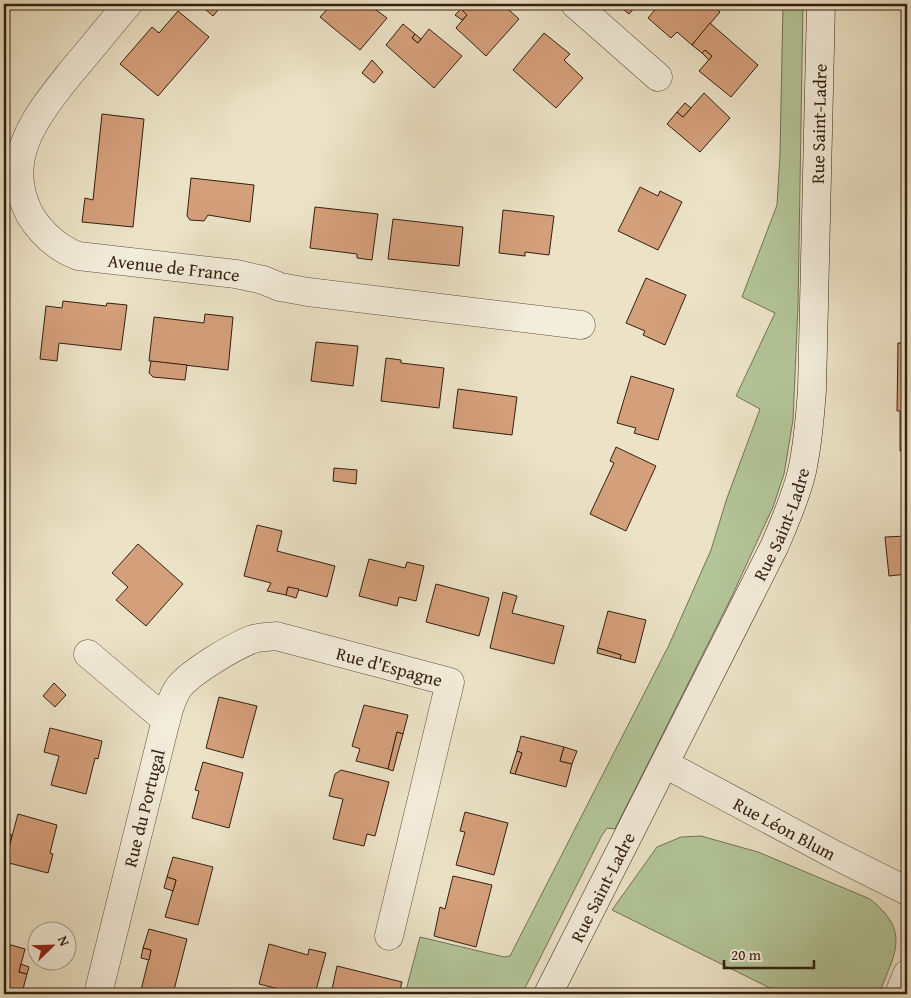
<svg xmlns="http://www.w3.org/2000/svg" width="911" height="998" font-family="'Gentium Book Plus',serif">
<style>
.green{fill:#b3c599;stroke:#747254}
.building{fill:#d49f7b;stroke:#341f0f}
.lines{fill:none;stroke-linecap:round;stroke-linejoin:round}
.street-casing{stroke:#62503d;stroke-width:29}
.secondary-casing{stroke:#341f0f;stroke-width:29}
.street{stroke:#f3eddb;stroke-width:28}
.secondary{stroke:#f3eddb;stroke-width:28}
.labels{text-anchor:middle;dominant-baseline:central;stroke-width:4.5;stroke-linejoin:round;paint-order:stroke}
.street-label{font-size:18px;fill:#341f0f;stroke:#f3eddb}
</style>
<rect width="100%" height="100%" fill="#ece3c7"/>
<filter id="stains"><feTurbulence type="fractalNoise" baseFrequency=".004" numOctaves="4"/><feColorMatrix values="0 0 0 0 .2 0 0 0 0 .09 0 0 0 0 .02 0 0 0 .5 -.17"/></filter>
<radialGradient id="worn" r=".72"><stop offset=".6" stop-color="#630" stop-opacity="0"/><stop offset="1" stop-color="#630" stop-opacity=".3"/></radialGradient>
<g class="green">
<path d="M 783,4 L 803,4 L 798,306 L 793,420 L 784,474 L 773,507 L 731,598 L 615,829 L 607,828 L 601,837 L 522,994 L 405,994 L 420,937 L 504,957 L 510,956 L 669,645 L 711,550 L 727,498 L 760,409 L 736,396 L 775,313 L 742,297 L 777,205 L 780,155 Z"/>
<path d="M 701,836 L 758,852 L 870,899 C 911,932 895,952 879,994 L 782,994 L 612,910 L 657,847 L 681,837 Z"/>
</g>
<g class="building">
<path d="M 199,4 L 223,4 L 213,16 Z"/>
<path d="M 332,4 L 375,4 L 372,7 L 387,18 L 360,50 L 320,17 Z"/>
<path d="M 465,4 L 502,4 L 519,19 L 486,56 L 456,28 L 467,15 L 461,9 Z"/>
<path d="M 617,4 L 638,4 L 629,14 Z"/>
<path d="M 660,4 L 710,4 L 720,12 L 692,45 L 677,32 L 671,38 L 648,18 Z"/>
<path d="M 461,9 L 467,15 L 462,20 L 455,15 Z"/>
<path d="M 178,11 L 209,37 L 158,96 L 120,64 L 152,27 L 159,33 Z"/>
<path d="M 710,23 L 758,65 L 731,97 L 699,71 L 712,56 L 705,50 L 702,53 L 692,45 Z"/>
<path d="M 403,24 L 415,34 L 412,38 L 418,43 L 429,29 L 462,56 L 434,88 L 386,45 Z"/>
<path d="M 544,33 L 570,54 L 564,60 L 583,78 L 556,108 L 513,70 Z"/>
<path d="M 415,34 L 421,39 L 418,43 L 412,38 Z"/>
<path d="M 705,50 L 712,56 L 709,60 L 702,53 Z"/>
<path d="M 372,60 L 383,72 L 374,83 L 362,73 Z"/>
<path d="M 704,93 L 730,118 L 700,152 L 667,124 L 677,112 L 683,117 Z"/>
<path d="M 685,103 L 691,108 L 683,117 L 677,112 Z"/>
<path d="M 102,114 L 144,119 L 133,227 L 82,222 L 85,198 L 93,200 Z"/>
<path d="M 191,178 L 254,185 L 250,222 L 208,215 L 204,221 L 190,220 L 187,216 Z"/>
<path d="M 640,187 L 658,196 L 660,191 L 682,202 L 658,250 L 618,231 Z"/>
<path d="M 315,207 L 378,214 L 372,260 L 357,258 L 357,254 L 310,248 Z"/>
<path d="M 503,210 L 554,216 L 549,255 L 525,252 L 525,256 L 499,253 Z"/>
<path d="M 393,219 L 463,227 L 459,266 L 388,259 Z"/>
<path d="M 646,278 L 686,295 L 665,345 L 643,335 L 645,331 L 626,323 Z"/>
<path d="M 63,301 L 106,306 L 107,303 L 127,305 L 121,350 L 59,343 L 57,361 L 40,359 L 46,306 L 62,308 Z"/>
<path d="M 205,314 L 233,317 L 228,370 L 149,361 L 154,317 L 204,323 Z"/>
<path d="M 316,342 L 358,346 L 353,386 L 311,381 Z"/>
<path d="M 898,343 L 907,343 L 907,451 L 900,451 L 900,411 L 897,411 Z"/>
<path d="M 386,358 L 401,360 L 401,363 L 444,368 L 439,408 L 381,401 Z"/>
<path d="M 151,361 L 187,365 L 185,380 L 153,377 L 149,373 Z"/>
<path d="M 631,376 L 674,389 L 658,440 L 634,433 L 636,428 L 617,423 Z"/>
<path d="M 458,389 L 517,397 L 512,435 L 453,428 Z"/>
<path d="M 616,447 L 656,466 L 626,531 L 590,514 L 614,463 L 610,461 Z"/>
<path d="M 334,468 L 357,470 L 356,484 L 333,481 Z"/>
<path d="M 257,525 L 282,531 L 277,551 L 335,566 L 327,597 L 288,587 L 286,595 L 267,591 L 271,583 L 244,576 Z"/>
<path d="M 907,536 L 907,574 L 889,576 L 885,537 Z"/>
<path d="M 138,544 L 183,584 L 146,626 L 116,600 L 128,587 L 112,573 Z"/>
<path d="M 369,559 L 405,568 L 407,562 L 424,566 L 416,601 L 399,597 L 397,606 L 359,596 Z"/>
<path d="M 436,584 L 489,598 L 479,636 L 426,622 Z"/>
<path d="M 288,587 L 299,589 L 296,598 L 286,595 Z"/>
<path d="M 503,592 L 517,596 L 512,613 L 564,626 L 554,664 L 490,648 Z"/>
<path d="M 608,611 L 646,620 L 635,663 L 620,659 L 621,655 L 598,648 Z"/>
<path d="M 598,648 L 621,655 L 620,659 L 597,653 Z"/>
<path d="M 54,683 L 66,695 L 55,707 L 43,696 Z"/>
<path d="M 219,697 L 257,706 L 243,758 L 206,748 Z"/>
<path d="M 364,705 L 408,715 L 403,734 L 397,732 L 388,769 L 356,761 L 360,749 L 352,746 Z"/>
<path d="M 50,728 L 102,741 L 98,759 L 95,758 L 86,794 L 51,785 L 59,756 L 44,752 Z"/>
<path d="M 397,732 L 403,734 L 393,771 L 388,769 Z"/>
<path d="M 521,736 L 564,747 L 560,761 L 572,764 L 566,787 L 515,774 L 522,753 L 517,751 Z"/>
<path d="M 564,747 L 577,751 L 572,764 L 560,761 Z"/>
<path d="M 517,751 L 522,753 L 515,774 L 510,773 Z"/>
<path d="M 203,762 L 243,773 L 229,828 L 192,818 L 199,791 L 195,790 Z"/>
<path d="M 341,770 L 389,782 L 375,836 L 367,834 L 364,846 L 333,839 L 343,799 L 329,796 L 335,774 Z"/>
<path d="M 465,812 L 508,823 L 494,875 L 456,865 L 465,832 L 460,831 Z"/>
<path d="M 18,814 L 57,825 L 50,853 L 53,854 L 48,873 L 5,862 Z"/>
<path d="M 4,833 L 12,835 L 6,860 L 4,860 Z"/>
<path d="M 173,857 L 213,867 L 198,925 L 165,917 L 176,880 L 167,877 Z"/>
<path d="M 453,876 L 492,885 L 476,947 L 434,936 L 440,907 L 445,909 Z"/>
<path d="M 167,877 L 176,880 L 173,891 L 164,888 Z"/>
<path d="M 149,929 L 187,939 L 173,994 L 140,994 L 151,950 L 143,948 Z"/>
<path d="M 4,943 L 25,949 L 19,972 L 27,974 L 22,993 L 4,988 Z"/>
<path d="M 269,944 L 308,955 L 309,949 L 326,953 L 315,994 L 299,994 L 259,984 Z"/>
<path d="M 143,948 L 151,950 L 149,960 L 141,958 Z"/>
<path d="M 21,964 L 29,967 L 27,974 L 19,972 Z"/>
<path d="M 337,966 L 402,982 L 399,994 L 331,994 Z"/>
</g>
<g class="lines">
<g class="street-casing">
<g id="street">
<path id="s1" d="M 128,4 C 109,26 91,49 72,71 C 38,114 0,158 30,215 C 42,234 57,248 78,256 L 236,274 L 263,280 L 280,287 L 308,292 L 581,325"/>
<path d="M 575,4 L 658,77"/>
<path d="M 88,654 L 166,720 L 98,994"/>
<path id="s2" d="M 166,720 C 169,708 172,697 179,687 C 191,672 234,646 253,639 C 261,637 269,637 276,636 L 450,682 L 389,936"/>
<path id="s3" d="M 665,764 L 833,854 L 907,891"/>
<path d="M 899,994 L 907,974"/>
</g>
</g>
<g class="secondary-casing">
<g id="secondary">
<path id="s4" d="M 548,994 L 775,545 C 785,521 796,497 802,471 C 808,444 810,417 812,390 L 821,4"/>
</g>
</g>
<use href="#street" class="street"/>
<use href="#secondary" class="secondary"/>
</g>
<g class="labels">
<g class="street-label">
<text stroke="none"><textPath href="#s4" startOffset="930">Rue Saint-Ladre</textPath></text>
<text stroke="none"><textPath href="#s1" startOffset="409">Avenue de France</textPath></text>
<text stroke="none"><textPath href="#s4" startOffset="525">Rue Saint-Ladre</textPath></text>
<text stroke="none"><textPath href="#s2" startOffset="265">Rue d'Espagne</textPath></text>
<text transform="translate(144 808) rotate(-76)">Rue du Portugal</text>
<text stroke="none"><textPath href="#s3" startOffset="136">Rue Léon Blum</textPath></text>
<text stroke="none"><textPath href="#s4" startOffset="120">Rue Saint-Ladre</textPath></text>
</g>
</g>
<rect width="911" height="998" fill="none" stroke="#ece3c7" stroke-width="20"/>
<rect x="5" y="5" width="901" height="988" fill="none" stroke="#341f0f" stroke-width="2.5"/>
<rect x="10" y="10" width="891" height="978" fill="none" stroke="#341f0f"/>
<g transform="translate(52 946) rotate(67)"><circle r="24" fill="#f3eddb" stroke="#a79b89"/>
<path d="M0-4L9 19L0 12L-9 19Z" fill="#8f2418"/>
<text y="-8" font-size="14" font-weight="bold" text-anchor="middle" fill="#341f0f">N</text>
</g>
<path d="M724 960v8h90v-8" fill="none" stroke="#341f0f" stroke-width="2.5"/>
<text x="731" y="960" font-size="15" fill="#341f0f" stroke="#f3eddb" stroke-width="4" paint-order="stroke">20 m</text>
<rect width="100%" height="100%" filter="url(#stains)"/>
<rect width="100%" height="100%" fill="url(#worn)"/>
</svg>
